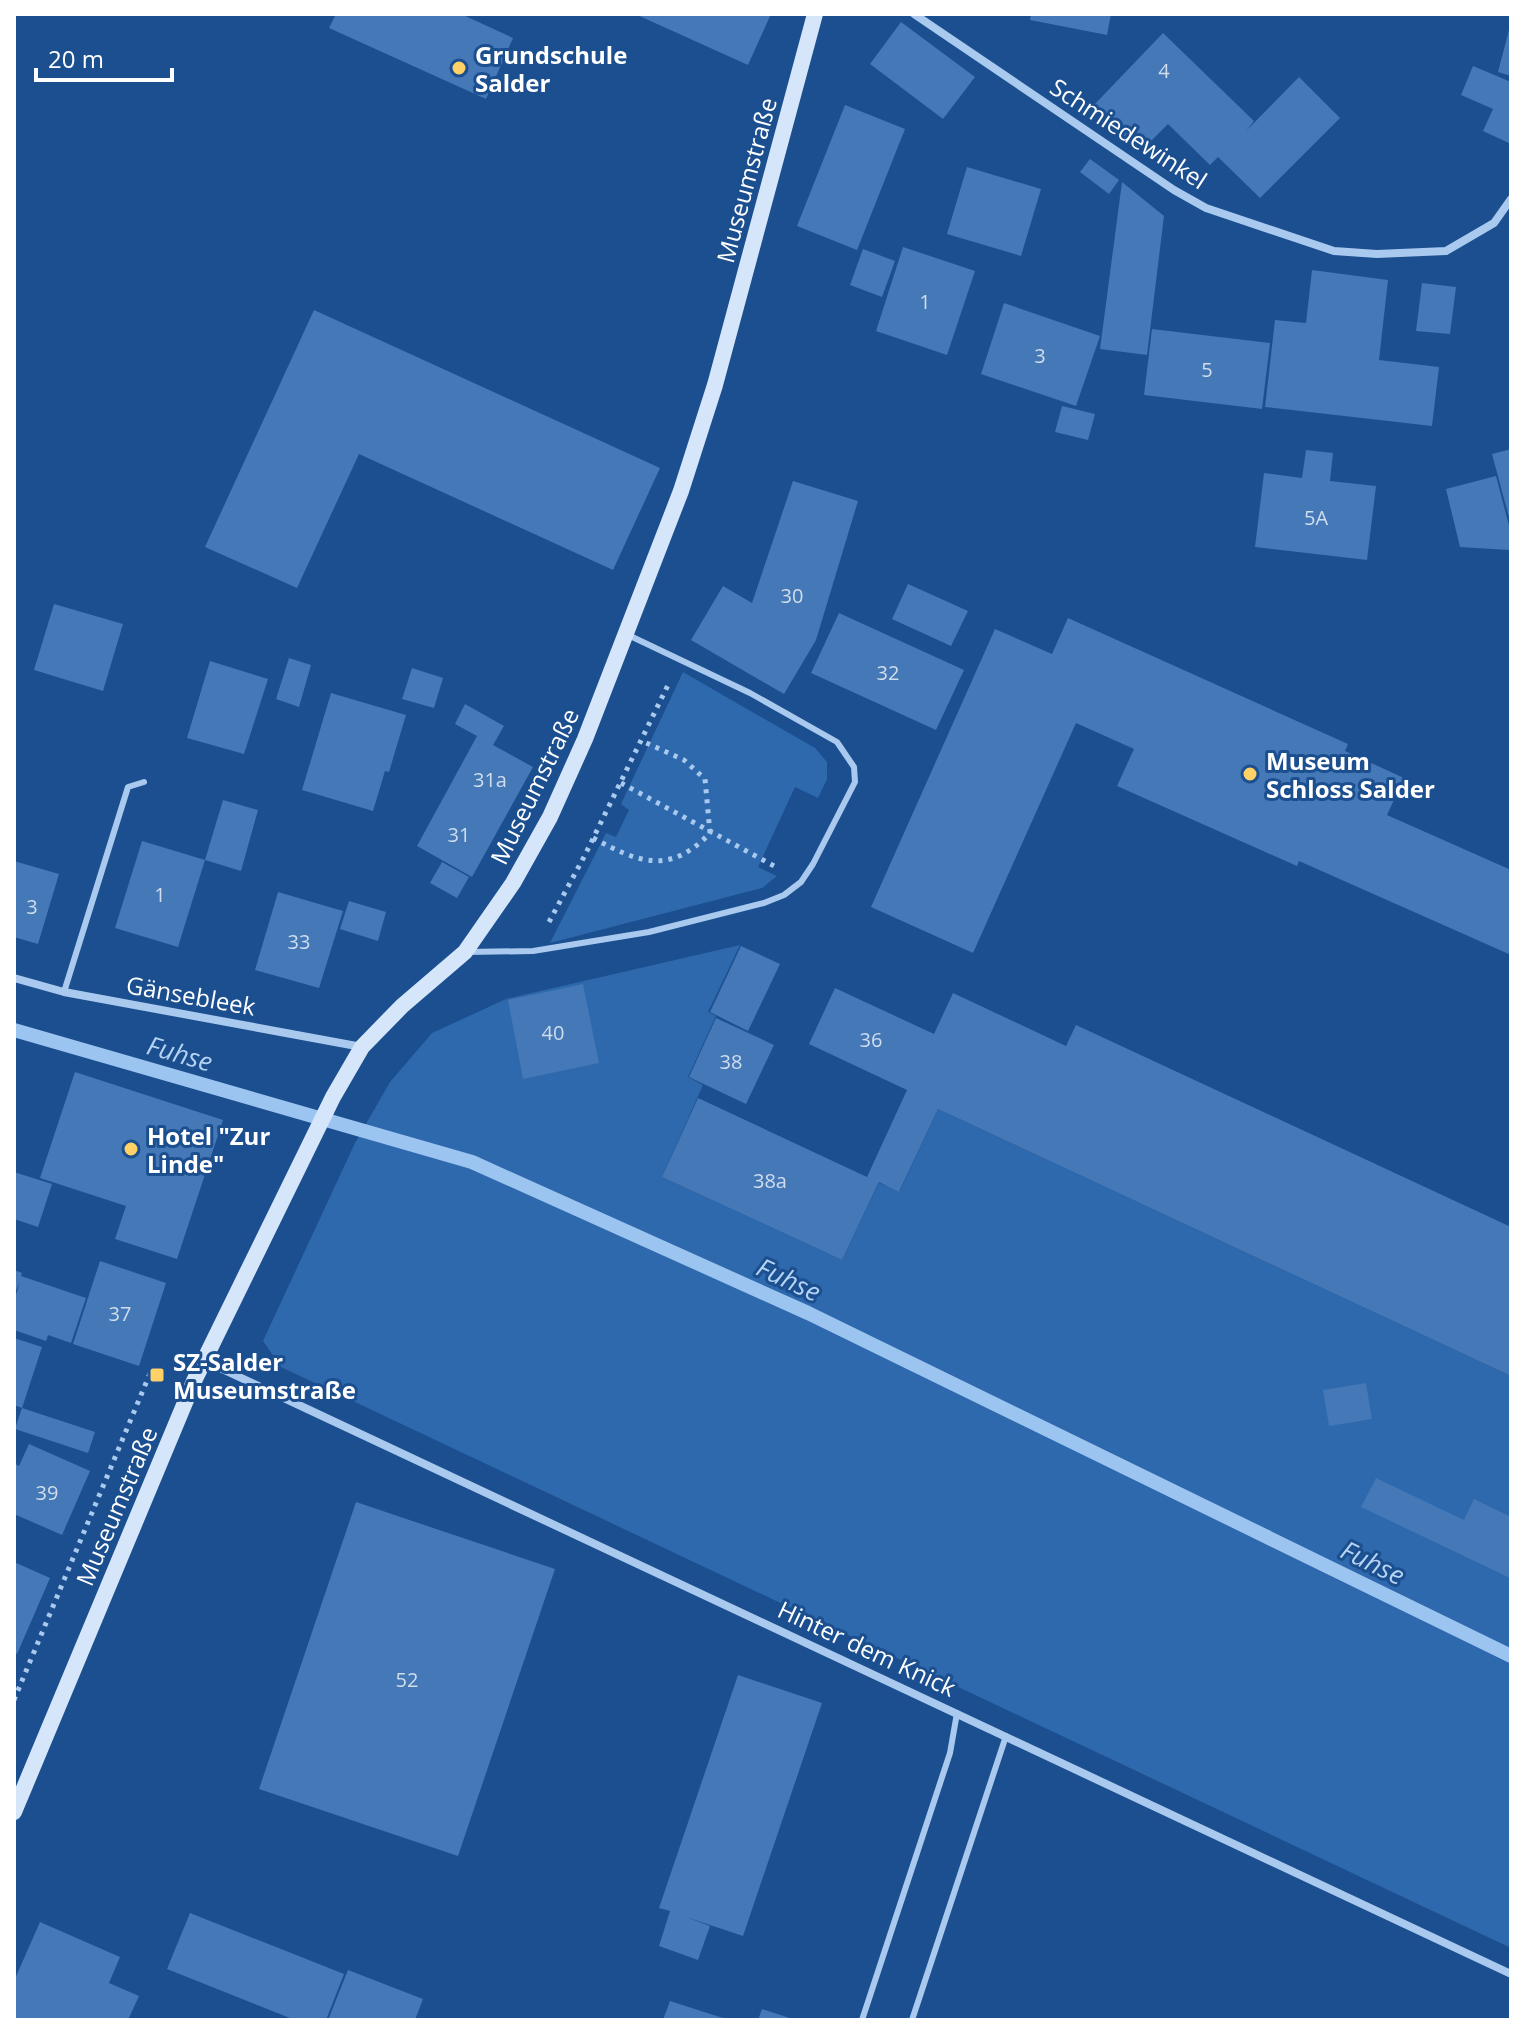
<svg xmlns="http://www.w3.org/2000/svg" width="1525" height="2034" font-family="'Open Sans',sans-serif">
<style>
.green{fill:#2e69ad}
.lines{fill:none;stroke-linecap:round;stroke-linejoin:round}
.stream{stroke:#9cc4f0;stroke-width:14}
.building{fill:#4478b7}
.path{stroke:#a9c9ee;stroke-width:5;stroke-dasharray:4 6;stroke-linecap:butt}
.lane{stroke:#a9c9ee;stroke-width:6}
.street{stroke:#a9c9ee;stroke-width:8}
.secondary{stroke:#d6e6fa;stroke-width:16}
.poi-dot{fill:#ffd166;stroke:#1b4f8f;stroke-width:3}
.labels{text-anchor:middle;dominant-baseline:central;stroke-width:6;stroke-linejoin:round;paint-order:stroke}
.number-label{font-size:20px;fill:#d0dded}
.poi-label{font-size:24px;font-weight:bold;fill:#fff;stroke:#1b4f8f;text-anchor:start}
.street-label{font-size:24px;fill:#fff;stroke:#1b4f8f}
.water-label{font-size:26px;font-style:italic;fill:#b5d3f5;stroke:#1b4f8f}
</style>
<rect width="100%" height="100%" fill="#1b4f8f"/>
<g class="green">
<path d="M 683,672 L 815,748 L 827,762 L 827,779 L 818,798 L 795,787 L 758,867 L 777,876 L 762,888 L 550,943 L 606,833 L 616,837 L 629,810 L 621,804 Z"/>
<path d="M 740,945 L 708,1012 L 716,1016 L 688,1077 L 703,1085 L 662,1177 L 842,1260 L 879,1183 L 900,1191 L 938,1109 L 1511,1376 L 1511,1948 L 281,1367 L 263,1341 L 355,1143 L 390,1082 L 432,1033 L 506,999 Z"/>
</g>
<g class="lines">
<path class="stream" d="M 14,1030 L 472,1162 L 808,1313 L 1511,1656"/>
</g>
<g class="building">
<path d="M 336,14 L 461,14 L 513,38 L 486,99 L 329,28 Z"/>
<path d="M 635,14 L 771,14 L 748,65 Z"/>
<path d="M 1031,14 L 1111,14 L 1107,35 L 1030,20 Z"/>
<path d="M 901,22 L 975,77 L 943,119 L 870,64 Z"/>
<path d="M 1510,26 L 1511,26 L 1511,76 L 1498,72 Z"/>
<path d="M 1163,33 L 1254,121 L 1246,131 L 1299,77 L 1340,118 L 1260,198 L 1218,157 L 1210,165 L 1168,124 L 1140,152 L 1093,106 Z"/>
<path d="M 1473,66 L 1511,82 L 1511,144 L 1483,131 L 1493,109 L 1461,95 Z"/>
<path d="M 845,105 L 905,129 L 857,250 L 797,226 Z"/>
<path d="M 1090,159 L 1119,180 L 1109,194 L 1080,172 Z"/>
<path d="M 967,167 L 1041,189 L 1021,256 L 947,234 Z"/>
<path d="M 1122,182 L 1164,216 L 1147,355 L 1100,349 Z"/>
<path d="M 903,247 L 975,271 L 947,355 L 876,331 Z"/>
<path d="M 863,249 L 895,261 L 882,297 L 850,285 Z"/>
<path d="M 1312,270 L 1388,280 L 1379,360 L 1439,367 L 1432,426 L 1265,407 L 1275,320 L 1306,323 Z"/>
<path d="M 1422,283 L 1456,287 L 1450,334 L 1416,331 Z"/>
<path d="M 1004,303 L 1100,336 L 1076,406 L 981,374 Z"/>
<path d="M 314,310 L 660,468 L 613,570 L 359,454 L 297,588 L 205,547 Z"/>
<path d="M 1152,329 L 1270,343 L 1262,409 L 1144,395 Z"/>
<path d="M 1062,406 L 1095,414 L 1088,440 L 1055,432 Z"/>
<path d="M 1511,449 L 1511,521 L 1510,521 L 1492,454 Z"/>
<path d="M 1306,450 L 1333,453 L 1330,481 L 1376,486 L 1367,560 L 1255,547 L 1264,473 L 1302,478 Z"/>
<path d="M 1496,476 L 1511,533 L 1509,550 L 1460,547 L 1446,489 Z"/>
<path d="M 793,481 L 858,501 L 816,640 L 784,694 L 691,640 L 723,586 L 752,603 Z"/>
<path d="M 908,584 L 968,611 L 951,646 L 892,619 Z"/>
<path d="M 54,604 L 123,624 L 103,691 L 34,670 Z"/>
<path d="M 839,613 L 964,670 L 936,730 L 811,673 Z"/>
<path d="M 1068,618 L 1348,744 L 1345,751 L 1404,778 L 1387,815 L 1511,870 L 1511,955 L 1299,861 L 1297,866 L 1117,786 L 1134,749 L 1076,723 L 973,953 L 871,907 L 995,629 L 1052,654 Z"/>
<path d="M 289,658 L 311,665 L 299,707 L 276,699 Z"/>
<path d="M 210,661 L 268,679 L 244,754 L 187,738 Z"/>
<path d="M 412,668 L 443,678 L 434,708 L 402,699 Z"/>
<path d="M 331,693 L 406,715 L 389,772 L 385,771 L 373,811 L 302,790 Z"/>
<path d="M 465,704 L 504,726 L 493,745 L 533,767 L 472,877 L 417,846 L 477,736 L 455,724 Z"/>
<path d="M 223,800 L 258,810 L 241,871 L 205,860 Z"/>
<path d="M 142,841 L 205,860 L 178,947 L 115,928 Z"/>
<path d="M 14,861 L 59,874 L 38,944 L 14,937 Z"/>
<path d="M 442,862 L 469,877 L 457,898 L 430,883 Z"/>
<path d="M 278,892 L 343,911 L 319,988 L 255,970 Z"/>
<path d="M 349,901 L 386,912 L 378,941 L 340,929 Z"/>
<path d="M 741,946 L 780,964 L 748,1031 L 710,1012 Z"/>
<path d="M 583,984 L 599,1063 L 523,1079 L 508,1000 Z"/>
<path d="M 835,988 L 934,1034 L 953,993 L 1066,1046 L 1076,1025 L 1511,1227 L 1511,1376 L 938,1109 L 899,1192 L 879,1182 L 842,1260 L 662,1177 L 698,1098 L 867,1177 L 907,1090 L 809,1044 Z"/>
<path d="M 716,1018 L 774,1045 L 746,1104 L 689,1077 Z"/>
<path d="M 75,1072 L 223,1120 L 177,1259 L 115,1239 L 126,1206 L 40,1178 Z"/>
<path d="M 14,1172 L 52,1184 L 38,1227 L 14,1219 Z"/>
<path d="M 100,1261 L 166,1283 L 139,1366 L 73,1344 Z"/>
<path d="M 14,1270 L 22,1273 L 21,1276 L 86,1298 L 71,1343 L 48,1335 L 46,1341 L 14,1330 L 14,1301 L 20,1282 L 14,1295 Z"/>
<path d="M 14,1338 L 42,1347 L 22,1408 L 14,1405 Z"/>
<path d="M 1366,1383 L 1372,1419 L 1329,1426 L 1323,1390 Z"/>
<path d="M 22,1408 L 95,1432 L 88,1453 L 15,1429 Z"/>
<path d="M 29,1444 L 90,1471 L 62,1535 L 14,1514 L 14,1463 L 19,1466 Z"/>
<path d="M 1376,1478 L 1464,1520 L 1474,1499 L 1511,1517 L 1510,1578 L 1361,1507 Z"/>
<path d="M 356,1502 L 555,1569 L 458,1856 L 259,1789 Z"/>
<path d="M 14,1562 L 50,1578 L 17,1654 L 14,1652 Z"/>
<path d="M 738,1675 L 822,1703 L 743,1936 L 686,1917 L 710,1926 L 698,1960 L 659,1946 L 670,1911 L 659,1908 Z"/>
<path d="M 190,1913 L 344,1974 L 326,2020 L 295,2020 L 167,1969 Z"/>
<path d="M 40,1922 L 120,1957 L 109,1983 L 139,1996 L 128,2020 L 14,2020 L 14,1981 Z"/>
<path d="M 348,1970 L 423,1999 L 415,2020 L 328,2020 Z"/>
<path d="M 670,2001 L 726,2019 L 726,2020 L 663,2020 Z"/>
<path d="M 762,2009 L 793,2019 L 793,2020 L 758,2020 Z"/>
</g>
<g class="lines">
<g class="path">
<path d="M 621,783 L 776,867"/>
<path d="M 593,838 C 639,863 670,875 710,833 L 705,779 L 684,760 L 642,741"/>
<path d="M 549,922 L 585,855 L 670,681"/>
<path d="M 14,1700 L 151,1371 L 165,1369"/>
</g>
<g class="lane">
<path d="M 467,952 L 533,951 L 649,932 L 764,903 L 784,895 L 801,882 L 813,864 L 855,782 L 854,767 L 837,742 L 750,693 L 626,634"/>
<path d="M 64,992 L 128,787 L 144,782"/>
<path d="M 862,2020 L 950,1753 L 957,1713"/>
<path d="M 912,2020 L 1006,1736"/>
</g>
<g class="street">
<path d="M 914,14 L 1174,190 L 1206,208 L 1334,251 L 1377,254 L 1446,251 L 1494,223 L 1511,199"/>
<path d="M 14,978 L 64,992 L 362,1047"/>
<path d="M 205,1361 L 1511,1974"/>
</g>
<path class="secondary" d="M 14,1812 L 194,1381 L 333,1097 L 362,1047 L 402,1006 L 465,952 L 513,883 L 550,817 L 585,739 L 681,491 L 715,385 L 815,14"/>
</g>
<g class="poi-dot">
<circle cx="459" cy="68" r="8"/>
<circle cx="1250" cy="774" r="8"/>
<circle cx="131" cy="1149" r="8"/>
<rect x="149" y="1367" width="16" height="16" rx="4"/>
</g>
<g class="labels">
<g class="number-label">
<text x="1164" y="70">4</text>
<text x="925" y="301">1</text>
<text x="1040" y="355">3</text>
<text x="1207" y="369">5</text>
<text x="1316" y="517">5A</text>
<text x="792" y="595">30</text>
<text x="888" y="672">32</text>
<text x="490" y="779">31a</text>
<text x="459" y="834">31</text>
<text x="160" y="894">1</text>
<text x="32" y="906">3</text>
<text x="299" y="941">33</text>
<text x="553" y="1032">40</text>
<text x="871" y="1039">36</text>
<text x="731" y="1061">38</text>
<text x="770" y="1180">38a</text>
<text x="120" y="1313">37</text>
<text x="47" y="1492">39</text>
<text x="407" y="1679">52</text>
</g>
<g class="poi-label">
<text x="475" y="54">Grundschule<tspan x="475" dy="28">Salder</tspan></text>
<text x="1266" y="760">Museum<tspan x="1266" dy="28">Schloss Salder</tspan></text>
<text x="147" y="1135">Hotel "Zur<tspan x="147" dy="28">Linde"</tspan></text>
<text x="173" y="1361">SZ-Salder<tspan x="173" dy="28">Museumstraße</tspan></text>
</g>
<g class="street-label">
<text transform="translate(1129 133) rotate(33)">Schmiedewinkel</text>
<text transform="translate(746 180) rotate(-75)">Museumstraße</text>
<text transform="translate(534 786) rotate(-64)">Museumstraße</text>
<text transform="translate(191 995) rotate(10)">Gänsebleek</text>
<text transform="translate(116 1506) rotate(-67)">Museumstraße</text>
<text transform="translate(867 1648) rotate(25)">Hinter dem Knick</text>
</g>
<g class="water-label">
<text transform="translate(180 1053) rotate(16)">Fuhse</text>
<text transform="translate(789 1279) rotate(25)">Fuhse</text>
<text transform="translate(1373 1562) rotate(26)">Fuhse</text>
</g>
</g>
<rect width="1525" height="2034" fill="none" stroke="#ffffff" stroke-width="32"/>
<path d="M36 68v12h136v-12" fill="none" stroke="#ffffff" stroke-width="4"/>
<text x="48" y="68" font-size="24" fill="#ffffff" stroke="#1b4f8f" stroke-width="6" paint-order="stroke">20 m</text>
</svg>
